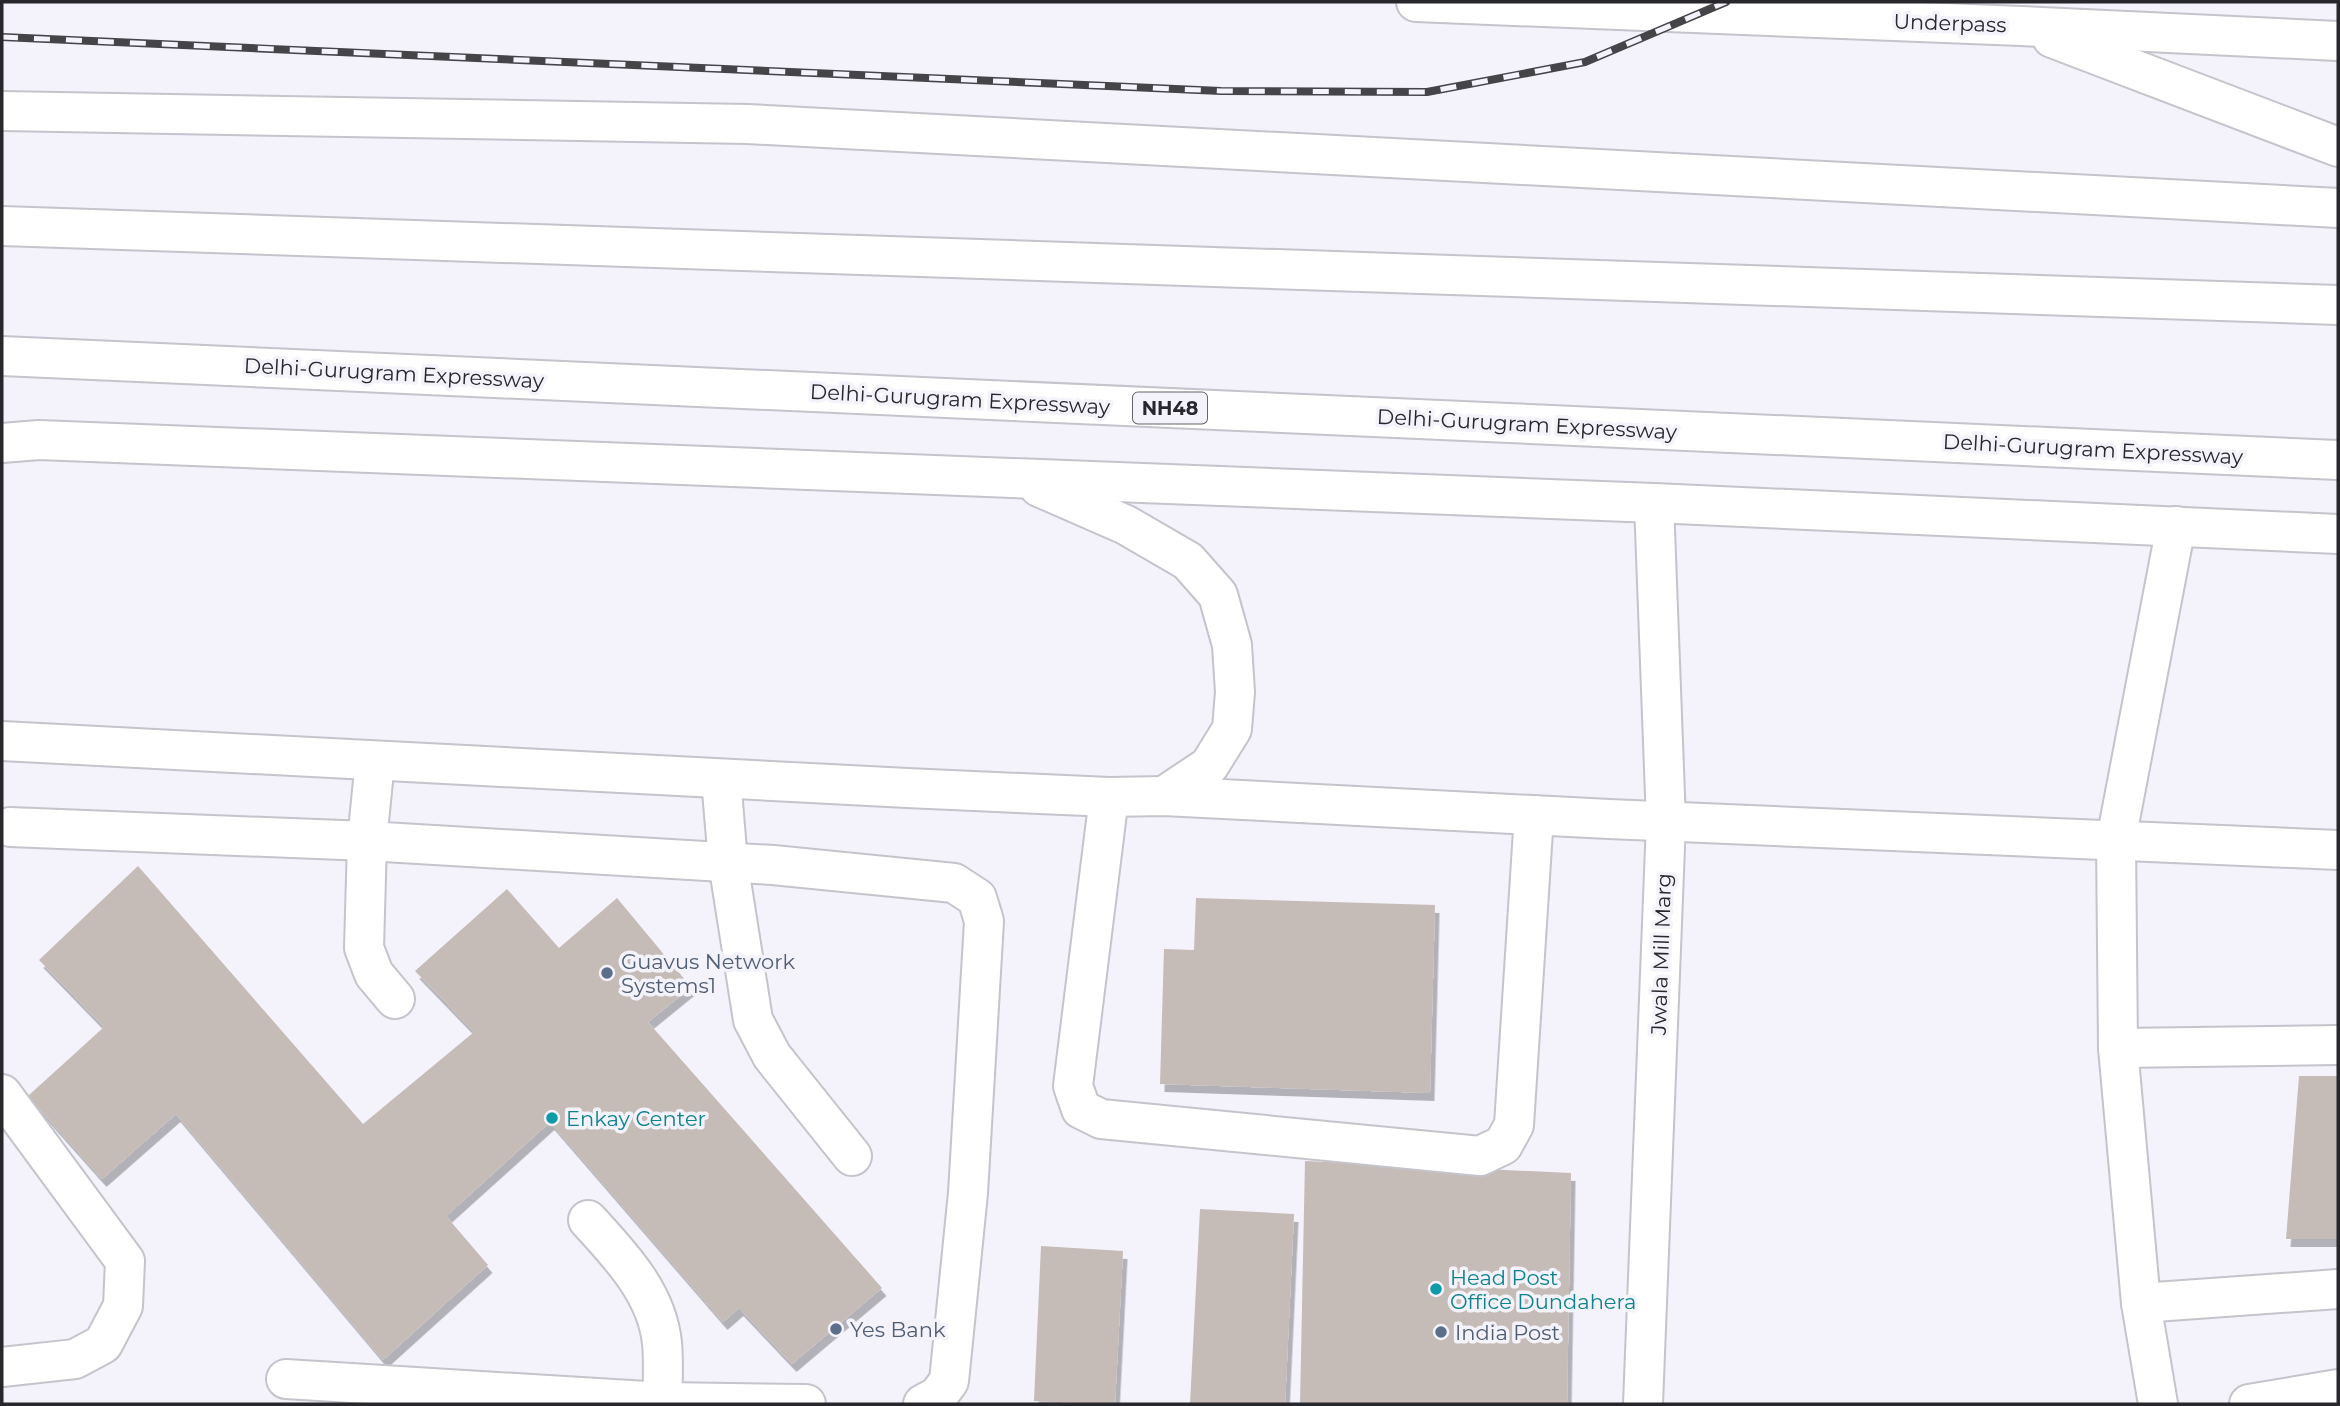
<svg xmlns="http://www.w3.org/2000/svg" width="2340" height="1406" font-family="Montserrat,sans-serif">
<style>
.building{fill:#c5bcb7;filter:url(#shadow)}
.lines{fill:none;stroke-linecap:round;stroke-linejoin:round}
.minor-casing{stroke:#c5c3cb;stroke-width:42}
.major-casing{stroke:#c5c3cb;stroke-width:42}
.highway-casing{stroke:#c5c3cb;stroke-width:42}
.minor{stroke:#fff;stroke-width:38}
.major{stroke:#fff;stroke-width:38}
.highway{stroke:#fff;stroke-width:38}
.rail-casing{stroke:#454449;stroke-width:8}
.rail{stroke:#f4f2fb;stroke-width:5;stroke-dasharray:16;stroke-linecap:butt}
.service-dot{fill:#5c6f8a;stroke:#f4f2fb;stroke-width:2.5}
.culture-dot{fill:#0f9aa8;stroke:#f4f2fb;stroke-width:2.5}
.labels{text-anchor:middle;dominant-baseline:central;stroke-width:7;stroke-linejoin:round;paint-order:stroke}
.shield{fill:#f4f2fb;stroke:#656469;stroke-width:2}
.shield-label{font-size:19px;font-weight:bold;fill:#28272b}
.street-label{font-size:21px;fill:#28272b;stroke:#f4f2fb}
.service-label{font-size:21px;fill:#4e5e75;stroke:#f4f2fb;text-anchor:start}
.culture-label{font-size:21px;fill:#0d838f;stroke:#f4f2fb;text-anchor:start}
</style>
<defs>
<filter id="shadow"><feDropShadow dx="4.5" dy="8" stdDeviation="0" flood-color="#0004"/></filter>
</defs>
<rect width="100%" height="100%" fill="#f4f2fb"/>
<g class="building">
<path d="M 138,866 L 363,1124 L 474,1032 L 415,971 L 507,889 L 559,948 L 617,898 L 691,987 L 648,1022 L 882,1288 L 792,1364 L 739,1308 L 723,1322 L 550,1122 L 446,1216 L 488,1265 L 383,1360 L 176,1114 L 102,1179 L 28,1096 L 104,1027 L 39,960 Z"/>
<path d="M 1196,898 L 1435,905 L 1430,1093 L 1160,1084 L 1164,949 L 1194,950 Z"/>
<path d="M 2299,1076 L 2338,1076 L 2338,1239 L 2286,1239 Z"/>
<path d="M 1305,1161 L 1571,1173 L 1567,1404 L 1300,1404 Z"/>
<path d="M 1200,1209 L 1294,1214 L 1285,1404 L 1190,1404 Z"/>
<path d="M 1041,1246 L 1123,1251 L 1115,1404 L 1034,1401 Z"/>
</g>
<g class="lines">
<g class="minor-casing">
<g id="minor">
<path d="M 2,741 L 907,788 L 1109,797 L 1164,796 L 1609,819 L 2338,850"/>
<path d="M 375,761 L 367,841 L 773,865 L 954,883 L 977,898 L 984,921 L 968,1193 L 949,1381 L 938,1396 L 923,1404"/>
<path d="M 721,779 L 728,862 L 753,1020 L 772,1056 L 852,1156"/>
<path d="M 1109,797 L 1073,1086 L 1081,1109 L 1101,1119 L 1480,1156 L 1503,1145 L 1514,1125 L 1534,815"/>
<path d="M 10,827 L 367,841 L 364,948 L 374,974 L 395,999"/>
<path d="M 2118,1048 L 2338,1045"/>
<path d="M 2,1094 L 125,1261 L 123,1306 L 103,1344 L 75,1359 L 2,1367"/>
<path d="M 588,1220 C 620,1255 657,1293 662,1343 C 664,1362 662,1383 663,1402"/>
<path d="M 2141,1303 L 2338,1289"/>
<path d="M 286,1379 L 663,1402 L 806,1404"/>
<path d="M 1643,1404 L 1666,822 L 1654,503"/>
<path d="M 2158,1404 L 2141,1303 L 2118,1048 L 2116,840 L 2176,526"/>
<path d="M 2249,1404 L 2338,1389"/>
</g>
</g>
<g class="major-casing">
<g id="major">
<path d="M 1416,2 L 2021,26 L 2338,41"/>
<path d="M 2052,38 L 2338,147"/>
<path d="M 2,111 L 747,124 L 2338,208"/>
<path d="M 2,443 L 39,440 L 1654,503 L 2338,534"/>
<path d="M 1039,487 L 1126,525 L 1188,561 L 1218,595 L 1232,645 L 1235,692 L 1232,729 L 1209,766 L 1164,796"/>
</g>
</g>
<g class="highway-casing">
<g id="highway">
<path d="M 2,226 L 2338,305"/>
<path d="M 2,356 L 2338,460"/>
</g>
</g>
<use href="#minor" class="minor"/>
<use href="#major" class="major"/>
<use href="#highway" class="highway"/>
<g class="rail-casing">
<path id="rail" d="M 2,37 L 1221,91 L 1427,92 L 1585,62 L 1726,2"/>
</g>
<use href="#rail" class="rail"/>
</g>
<g class="service-dot">
<circle cx="607" cy="973" r="7"/>
<circle cx="836" cy="1329" r="7"/>
<circle cx="1441" cy="1332" r="7"/>
</g>
<g class="culture-dot">
<circle cx="552" cy="1118" r="7"/>
<circle cx="1436" cy="1289" r="7"/>
</g>
<g class="labels">
<rect class="shield" x="1133" y="392.5" width="74" height="31" rx="5"/>
<g class="shield-label">
<text x="1170" y="408">NH48</text>
</g>
<g class="street-label">
<text transform="translate(1950 23) rotate(2)">Underpass</text>
<text transform="translate(394 373) rotate(3)">Delhi-Gurugram Expressway</text>
<text transform="translate(960 399) rotate(3)">Delhi-Gurugram Expressway</text>
<text transform="translate(1527 424) rotate(3)">Delhi-Gurugram Expressway</text>
<text transform="translate(2093 449) rotate(3)">Delhi-Gurugram Expressway</text>
<text transform="translate(1661 954) rotate(-88)">Jwala Mill Marg</text>
</g>
<g class="service-label">
<text x="621" y="961">Guavus Network<tspan x="621" dy="24">Systems1</tspan></text>
<text x="850" y="1329">Yes Bank</text>
<text x="1455" y="1332">India Post</text>
</g>
<g class="culture-label">
<text x="566" y="1118">Enkay Center</text>
<text x="1450" y="1277">Head Post<tspan x="1450" dy="24">Office Dundahera</tspan></text>
</g>
</g>
<rect width="2340" height="1406" fill="none" stroke="#28272b" stroke-width="7"/>
</svg>
